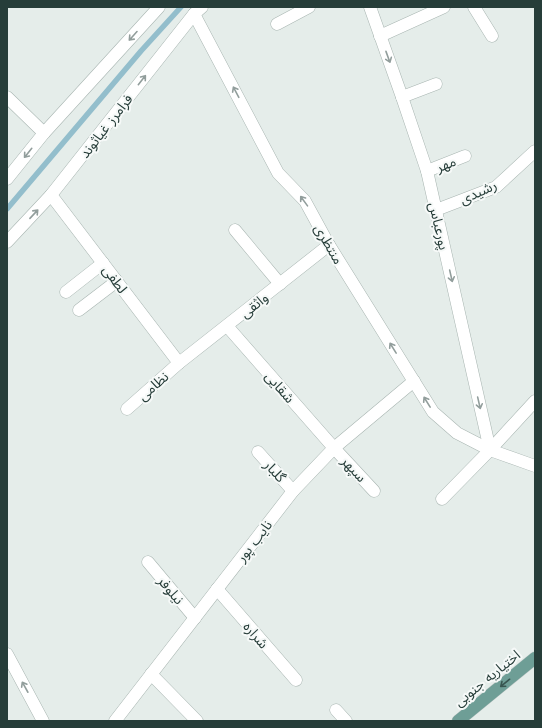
<svg xmlns="http://www.w3.org/2000/svg" width="542" height="728" font-family="'Work Sans','Noto Sans Arabic',sans-serif">
<style>
.lines{fill:none;stroke-linecap:round;stroke-linejoin:round}
.stream{stroke:#93becc;stroke-width:5.5}
.minor-casing{stroke:#a8b5b1;stroke-width:13}
.major-casing{stroke:#c2c9c8;stroke-width:13}
.minor{stroke:#fff;stroke-width:12}
.major{stroke:#6e9e96;stroke-width:12}
.oneway{stroke:#929e9c}
.oneway2{stroke:#385550}
.labels{text-anchor:middle;dominant-baseline:central;stroke-width:4;stroke-linejoin:round;paint-order:stroke}
.street-label{font-size:14px;fill:#263d39;stroke:#f6f9f8}
</style>
<rect width="100%" height="100%" fill="#e5edea"/>
<g class="lines">
<path class="stream" d="M 7,209 L 141,51 L 181,7"/>
<g class="minor-casing">
<g id="minor">
<path d="M 370,7 L 402,97 L 427,171 L 490,450"/>
<path d="M 474,7 L 492,36"/>
<path d="M 194,14 L 278,173 L 305,201 L 329,245 L 433,412 L 457,433 L 490,450 L 535,466"/>
<path d="M 277,24 L 309,7"/>
<path d="M 380,36 L 444,7"/>
<path d="M 7,97 L 44,133"/>
<path d="M 402,97 L 436,84"/>
<path d="M 427,171 L 465,156"/>
<path d="M 7,179 L 44,133 L 159,7"/>
<path d="M 51,195 L 179,363"/>
<path d="M 436,210 L 496,187 L 535,151"/>
<path d="M 235,230 L 280,284"/>
<path d="M 7,242 L 51,195 L 194,14 L 202,7"/>
<path d="M 66,292 L 103,263"/>
<path d="M 79,310 L 117,281"/>
<path d="M 227,326 L 334,448 L 374,491"/>
<path d="M 127,409 L 179,363 L 329,245"/>
<path d="M 258,452 L 293,491"/>
<path d="M 442,499 L 490,450 L 535,401"/>
<path d="M 148,562 L 195,618"/>
<path d="M 217,589 L 296,680"/>
<path d="M 7,654 L 43,721"/>
<path d="M 151,674 L 197,721"/>
<path d="M 336,710 L 346,721"/>
<path d="M 115,721 L 293,491 L 334,448 L 414,381"/>
</g>
</g>
<g class="major-casing">
<path id="major" d="M 458,721 L 535,658"/>
</g>
<use href="#minor" class="minor"/>
<use href="#major" class="major"/>
</g>
<defs><path id="oneway-shaft" d="M-6 0H5M1.5-3L5.5 0L1.5 3" fill="none" stroke-width="1.6" stroke-linecap="round" stroke-linejoin="round"/></defs>
<g class="oneway">
<use href="#oneway-shaft" transform="translate(133 36) rotate(132)"/>
<use href="#oneway-shaft" transform="translate(388 57) rotate(70)"/>
<use href="#oneway-shaft" transform="translate(142 80) rotate(-52)"/>
<use href="#oneway-shaft" transform="translate(236 92) rotate(-118)"/>
<use href="#oneway-shaft" transform="translate(28 153) rotate(129)"/>
<use href="#oneway-shaft" transform="translate(304 201) rotate(-126)"/>
<use href="#oneway-shaft" transform="translate(34 214) rotate(-47)"/>
<use href="#oneway-shaft" transform="translate(451 276) rotate(77)"/>
<use href="#oneway-shaft" transform="translate(393 348) rotate(-122)"/>
<use href="#oneway-shaft" transform="translate(427 402) rotate(-122)"/>
<use href="#oneway-shaft" transform="translate(479 403) rotate(77)"/>
<use href="#oneway-shaft" transform="translate(25 687) rotate(-119)"/>
</g>
<use class="oneway2" href="#oneway-shaft" transform="translate(505 683) rotate(141)"/>
<g class="labels">
<g class="street-label">
<text transform="translate(106 126) rotate(-52)">فرامرز غیاثوند</text>
<text transform="translate(446 164) rotate(-22)">مهر</text>
<text transform="translate(478 192) rotate(-25)">رشیدی</text>
<text transform="translate(439 226) rotate(77)">پورعباس</text>
<text transform="translate(329 244) rotate(60)">منتظری</text>
<text transform="translate(115 279) rotate(53)">لطفی</text>
<text transform="translate(254 305) rotate(-39)">واثقی</text>
<text transform="translate(153 386) rotate(-41)">نظامی</text>
<text transform="translate(280 387) rotate(49)">شقایی</text>
<text transform="translate(354 469) rotate(47)">سپهر</text>
<text transform="translate(275 471) rotate(48)">گلبار</text>
<text transform="translate(254 541) rotate(-52)">نایب پور</text>
<text transform="translate(171 590) rotate(50)">نیلوفر</text>
<text transform="translate(256 635) rotate(49)">شراره</text>
<text transform="translate(487 678) rotate(-39)">اختیاریه جنوبی</text>
</g>
</g>
<rect width="542" height="728" fill="none" stroke="#263d39" stroke-width="16"/>
</svg>
